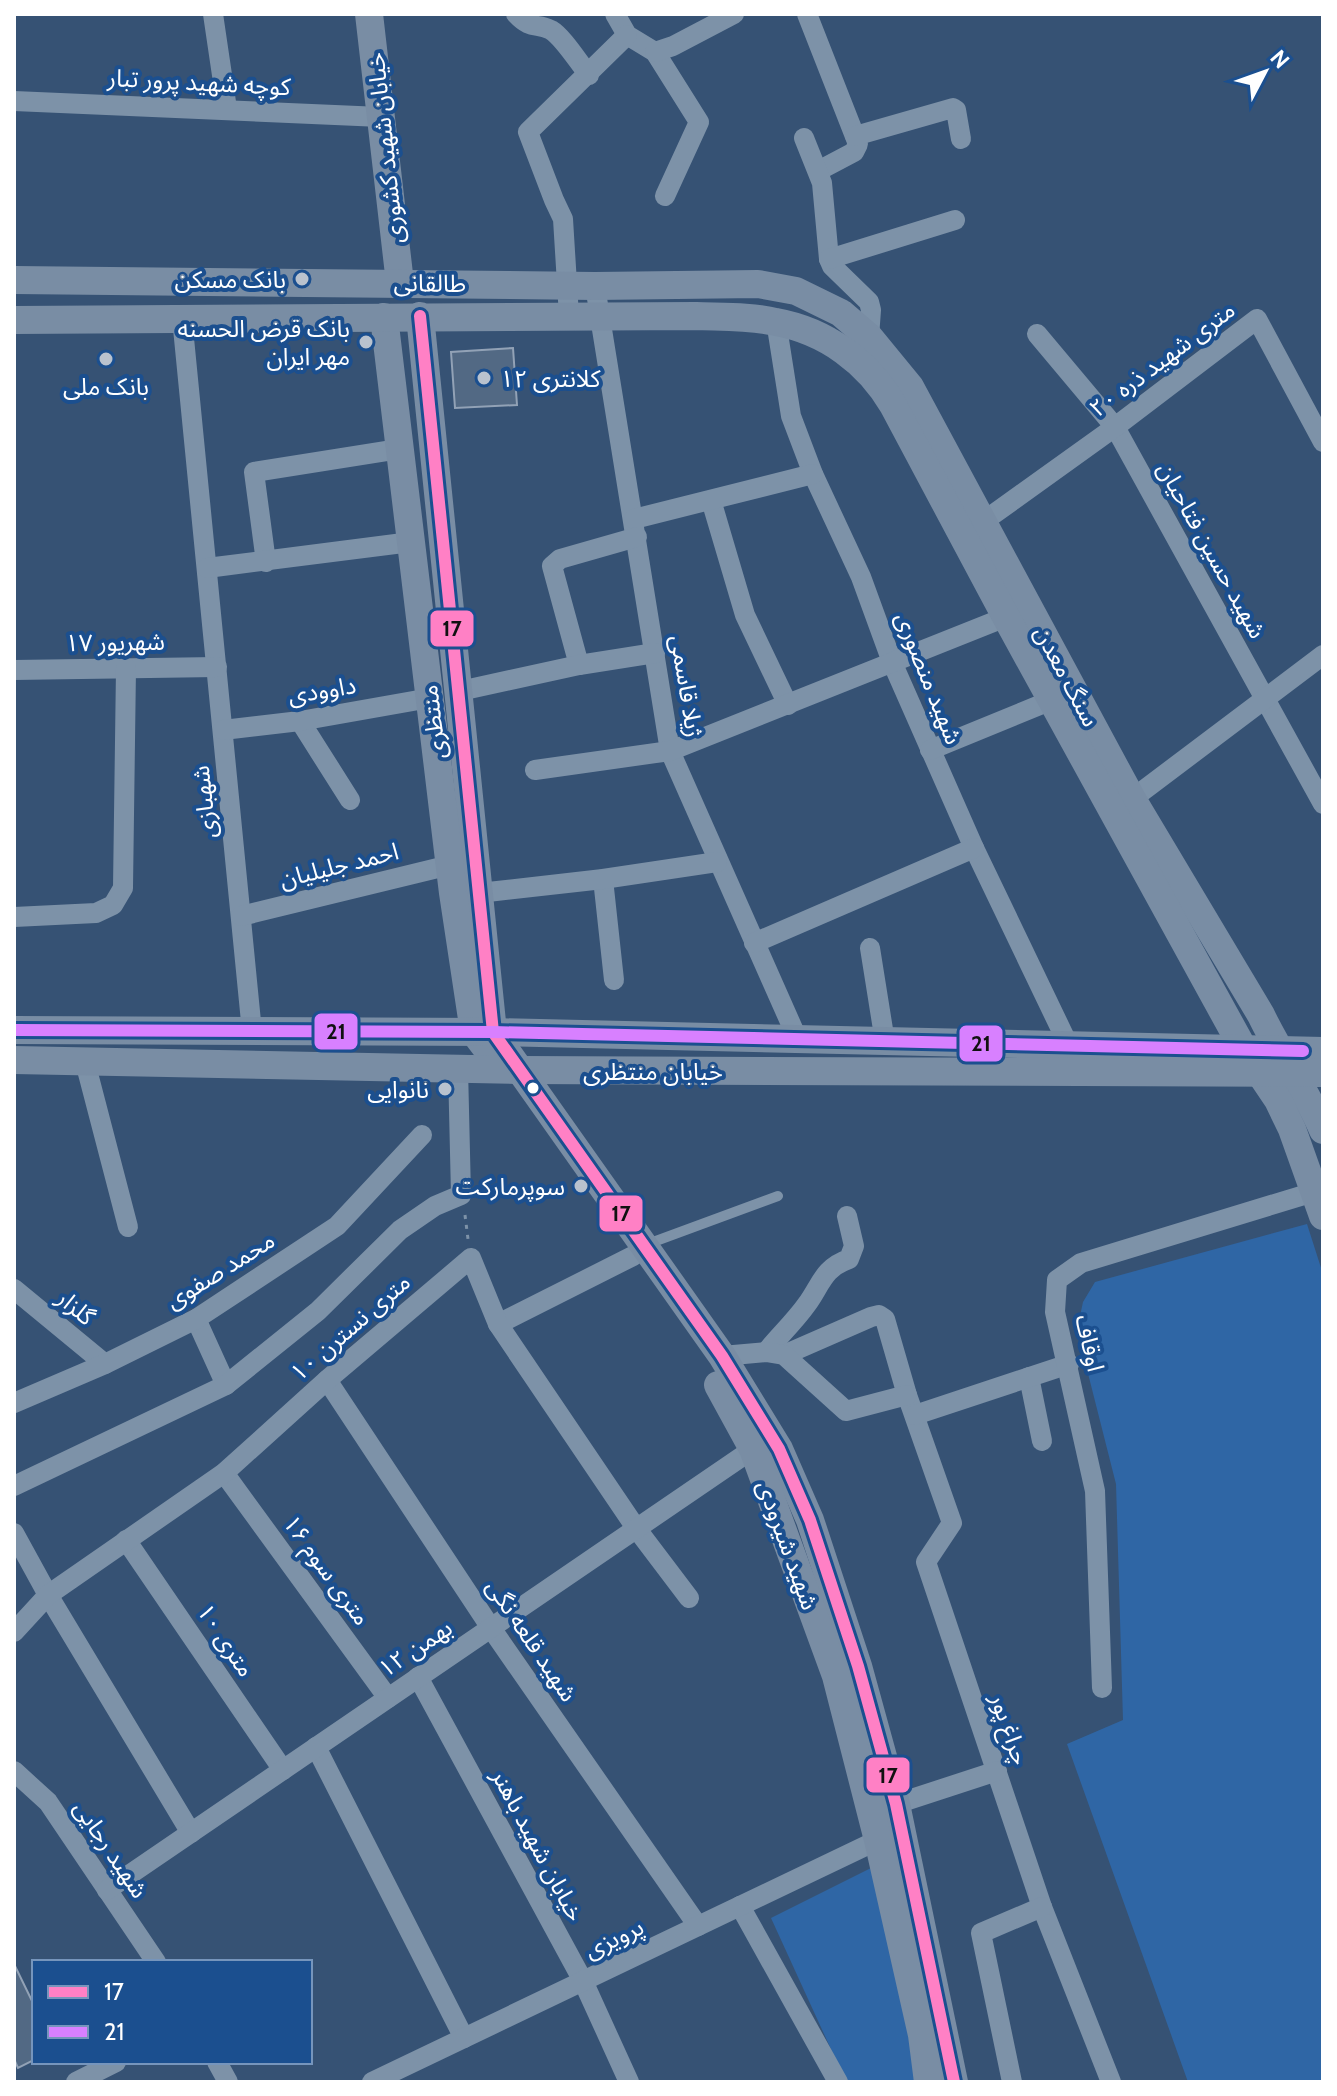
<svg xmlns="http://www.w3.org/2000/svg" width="1337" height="2096" font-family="Cabin,'Noto Sans Arabic',sans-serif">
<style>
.green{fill:#2f66a5}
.building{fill:#526984;stroke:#92a2b6;stroke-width:2}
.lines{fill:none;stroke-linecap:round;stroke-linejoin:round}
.path{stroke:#7d92a8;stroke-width:3;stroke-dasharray:4 6;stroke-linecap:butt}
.lane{stroke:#7d92a8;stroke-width:10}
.street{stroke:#7d92a8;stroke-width:20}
.secondary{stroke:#798da4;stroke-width:28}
.bus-1-casing{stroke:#1b4f8f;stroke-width:18}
.bus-2-casing{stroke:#1b4f8f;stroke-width:18}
.bus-1{stroke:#ff80c5;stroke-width:12}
.bus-2{stroke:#d880ff;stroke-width:12}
.poi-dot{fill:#b9c2ce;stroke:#1b4f8f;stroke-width:3}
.bus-dot{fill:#fff;stroke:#1b4f8f;stroke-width:3}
.labels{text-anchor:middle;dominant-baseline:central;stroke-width:8;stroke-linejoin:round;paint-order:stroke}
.street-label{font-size:24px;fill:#fff;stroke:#1b4f8f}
.poi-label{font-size:24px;fill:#fff;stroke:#1b4f8f;text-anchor:end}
.line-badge{stroke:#1b4f8f;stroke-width:3}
.pale-badge-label{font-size:22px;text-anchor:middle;font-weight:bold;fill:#111}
</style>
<rect width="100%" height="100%" fill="#365274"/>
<g class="green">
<path d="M 1307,1224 L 1323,1274 L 1323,2082 L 1188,2082 L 1067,1744 L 1123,1720 L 1116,1484 L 1077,1330 L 1083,1302 L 1095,1282 Z"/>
<path d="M 877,1865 L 921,2082 L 846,2082 L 771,1918 Z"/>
</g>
<g class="building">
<path d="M 513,348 L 517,405 L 455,408 L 451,352 Z"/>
<path d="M 14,1964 L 34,2005 L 34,2060 L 18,2068 L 14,2059 Z"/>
</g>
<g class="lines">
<path class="path" d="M 465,1215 L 468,1239"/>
<path class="lane" d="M 645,1245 L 778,1196"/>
<g class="street">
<path d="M 213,14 L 227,109"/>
<path d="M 516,14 C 532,31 536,22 551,30 C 563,37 579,63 589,75"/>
<path d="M 615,14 L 627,35 L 655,52 L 699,122 L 665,196"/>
<path d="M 807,14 L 858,144 L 854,152 L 818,171"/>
<path d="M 655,52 L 673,46 L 734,14"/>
<path d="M 14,101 L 381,117"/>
<path d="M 855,136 L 953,108 L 956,110 L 961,139"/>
<path d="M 804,138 L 822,183 L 829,259 L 832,266 L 869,302 L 871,310 L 869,337"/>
<path d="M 829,259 L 955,220"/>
<path d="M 595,286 L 670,751 L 798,1040"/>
<path d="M 569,316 L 563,219 L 554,200 L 528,132 L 627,35"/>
<path d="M 182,318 L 252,1032"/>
<path d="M 776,321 L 791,416 L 813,474 L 861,577 L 892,662 L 974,848 L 1068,1044"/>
<path d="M 1037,334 L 1115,427 L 1323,804"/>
<path d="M 711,500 L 745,615 L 788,705"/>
<path d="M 634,519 L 813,474"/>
<path d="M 984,521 L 1115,427 L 1257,319 L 1323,442"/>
<path d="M 266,562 L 254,472 L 399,449"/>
<path d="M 207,568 L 411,542"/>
<path d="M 579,665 L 552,566 L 560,559 L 637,537"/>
<path d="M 14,670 L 217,667"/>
<path d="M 460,691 L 579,665 L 655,653"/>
<path d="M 300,721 L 350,800"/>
<path d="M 223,730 L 300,721 L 430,698"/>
<path d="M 930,750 L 1052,700"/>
<path d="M 535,770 L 670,751 L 1006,617"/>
<path d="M 1132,799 L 1323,655"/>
<path d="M 603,879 L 614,980"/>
<path d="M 479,893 L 603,879 L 717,862"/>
<path d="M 241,916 L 450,865"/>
<path d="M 14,917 L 96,913 L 113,905 L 123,888 L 126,668"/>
<path d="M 754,943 L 974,848"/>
<path d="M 870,948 L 885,1042"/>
<path d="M 85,1062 L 128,1227"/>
<path d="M 14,1289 L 105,1364"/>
<path d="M 196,1319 L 226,1385"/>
<path d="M 498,1324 L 633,1256"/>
<path d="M 766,1352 C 779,1336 795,1321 807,1304 C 821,1285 823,1268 849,1259 L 854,1246 L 847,1216"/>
<path d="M 784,1355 L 871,1317 L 879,1315 L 885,1319 L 907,1395 L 952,1523 L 926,1562 L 1042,1907 L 1111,2082"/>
<path d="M 722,1356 L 766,1352 L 784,1355 L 846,1411 L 907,1395"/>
<path d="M 1029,1377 L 1042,1441"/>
<path d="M 327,1380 L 491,1628 L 698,1926"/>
<path d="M 14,1403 L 105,1364 L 196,1319 L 337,1226 L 422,1135"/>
<path d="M 915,1415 L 1069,1364"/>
<path d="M 224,1473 L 388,1698"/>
<path d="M 14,1486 L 226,1385 L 318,1311 L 400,1230 L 435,1206 L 461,1195 L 458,1068"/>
<path d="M 14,1533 L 48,1595 L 191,1833"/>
<path d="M 126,1540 L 283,1770"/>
<path d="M 14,1632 L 48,1595 L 224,1473 L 327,1380 L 471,1258 L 498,1324 L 636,1528 L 689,1598"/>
<path d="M 418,1677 L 583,1981 L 629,2082"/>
<path d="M 1102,1688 L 1095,1491 L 1055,1312 L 1057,1280 L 1081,1263 L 1314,1192"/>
<path d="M 316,1747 L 464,2038"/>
<path d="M 14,1771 L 48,1802 L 156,1962"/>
<path d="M 896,1804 L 997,1771"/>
<path d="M 107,1890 L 753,1449"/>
<path d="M 740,1906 L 838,2082"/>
<path d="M 217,2062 L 228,2082"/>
<path d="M 76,2082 L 116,2062"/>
<path d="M 372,2082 L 878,1840"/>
<path d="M 1012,2082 L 981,1933 L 1042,1907"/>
</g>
<g class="secondary">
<path d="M 369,14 L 400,283"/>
<path d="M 14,280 L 595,286 L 758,284 L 796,291 L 841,313 L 869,337 L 910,387 L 1132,799 L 1261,1015 C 1280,1055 1306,1090 1323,1130"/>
<path d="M 420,316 L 493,1032 L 722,1356 L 779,1449 L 810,1520 L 858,1666 L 896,1804 L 954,2082"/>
<path d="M 384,317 L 453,893 L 474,1032 L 493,1057"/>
<path d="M 14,320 L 696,316 C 722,317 751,316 776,322 C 826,331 868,362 893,405 L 1006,617 L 1243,1048 L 1278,1100 L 1292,1129 L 1323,1216"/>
<path d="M 14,1030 L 493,1032 L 1323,1051"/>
<path d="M 14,1060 L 520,1070 L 1323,1073"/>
<path d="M 718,1385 L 753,1449 L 836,1676 L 878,1840 L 922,2035 L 928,2082"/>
</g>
<g class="bus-1-casing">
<path id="bus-1" d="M 420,316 L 493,1032 L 722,1356 L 779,1449 L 810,1520 L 858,1666 L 896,1804 L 954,2082"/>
</g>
<g class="bus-2-casing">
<path id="bus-2" d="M 14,1030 L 493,1032 L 1303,1051"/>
</g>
<use href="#bus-1" class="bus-1"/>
<use href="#bus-2" class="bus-2"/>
</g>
<g class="poi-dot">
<circle cx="302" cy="279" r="8"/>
<circle cx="366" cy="342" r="8"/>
<circle cx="106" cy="359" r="8"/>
<circle cx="484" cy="378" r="8"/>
<circle cx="445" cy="1089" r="8"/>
<circle cx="581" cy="1186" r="8"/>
</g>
<circle class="bus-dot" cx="533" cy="1088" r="7"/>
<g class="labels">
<g class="street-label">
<text transform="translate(199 82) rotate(3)">کوچه شهید پرور تبار</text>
<text transform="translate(385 148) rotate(-96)">خیابان شهید کشوری</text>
<text transform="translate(430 283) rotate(1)">طالقانی</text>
<text transform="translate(1162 359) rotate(-37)">۲۰ متری شهید ذره</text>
<text transform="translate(1212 550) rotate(61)">شهید حسین فتاحیان</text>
<text transform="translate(115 642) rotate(-1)">۱۷ شهریور</text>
<text transform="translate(1067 676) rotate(62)">سنگ معدن</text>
<text transform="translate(929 678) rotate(68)">شهید منصوری</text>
<text transform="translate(687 686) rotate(81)">ژیلا قاسمی</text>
<text transform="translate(322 690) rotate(-9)">داوودی</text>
<text transform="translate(433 722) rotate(-97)">منتظری</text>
<text transform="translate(204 802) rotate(-96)">شهبازی</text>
<text transform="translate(339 865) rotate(-14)">احمد جلیلیان</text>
<text x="653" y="1071">خیابان منتظری</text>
<text transform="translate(220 1270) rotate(-32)">محمد صفوی</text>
<text transform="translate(76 1307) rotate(40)">گلزار</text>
<text transform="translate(350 1327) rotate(-41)">۱۰ متری نسترن</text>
<text transform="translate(1090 1343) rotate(77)">اوقاف</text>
<text transform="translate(788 1545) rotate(70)">شهید شیرودی</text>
<text transform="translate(327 1570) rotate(54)">۱۶ متری سوم</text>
<text transform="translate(226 1640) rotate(56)">۱۰ متری</text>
<text transform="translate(532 1640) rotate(56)">شهید قلعه نگی</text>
<text transform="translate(415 1648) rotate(-34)">۱۲ بهمن</text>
<text transform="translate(1010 1729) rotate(71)">چراغ پور</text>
<text transform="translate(538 1845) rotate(62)">خیابان شهید باهنر</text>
<text transform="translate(111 1849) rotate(56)">شهید رجایی</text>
<text transform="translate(614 1938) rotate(-25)">پرویزی</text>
</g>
<g class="poi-label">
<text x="286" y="279">بانک مسکن</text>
<text x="350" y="328">بانک قرض الحسنه<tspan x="350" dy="28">مهر ایران</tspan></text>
<text x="500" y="378" text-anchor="start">کلانتری ۱۲</text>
<text x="106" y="386" text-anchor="middle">بانک ملی</text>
<text x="429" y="1089">نانوایی</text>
<text x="565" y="1186">سوپرمارکت</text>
</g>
</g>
<g class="line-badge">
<rect x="429" y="609" width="46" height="39" rx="8" fill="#ff80c5"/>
<rect x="313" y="1012" width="46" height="39" rx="8" fill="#d880ff"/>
<rect x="958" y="1024" width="46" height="39" rx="8" fill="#d880ff"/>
<rect x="598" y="1194" width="46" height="39" rx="8" fill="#ff80c5"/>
<rect x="865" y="1756" width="46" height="38" rx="8" fill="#ff80c5"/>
</g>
<g class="pale-badge-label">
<text x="452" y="636">17</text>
<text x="336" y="1039">21</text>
<text x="981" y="1051">21</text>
<text x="621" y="1221">17</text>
<text x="888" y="1783">17</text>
</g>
<rect width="1337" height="2096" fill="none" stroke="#ffffff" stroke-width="32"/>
<rect x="32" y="1960" width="280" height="104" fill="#1b4f8f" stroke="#7695bc" stroke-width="2"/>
<rect x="48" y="1986" width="40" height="12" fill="#ff80c5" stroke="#7695bc" stroke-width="2"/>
<text x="104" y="2000" font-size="24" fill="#ffffff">17</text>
<rect x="48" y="2026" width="40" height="12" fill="#d880ff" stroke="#7695bc" stroke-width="2"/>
<text x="104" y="2040" font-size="24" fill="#ffffff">21</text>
<g transform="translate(1265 72) rotate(49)" stroke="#1b4f8f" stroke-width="6" paint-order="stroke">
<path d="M0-6L14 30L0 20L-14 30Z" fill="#ffffff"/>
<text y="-12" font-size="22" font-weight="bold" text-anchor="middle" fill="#ffffff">N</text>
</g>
</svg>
